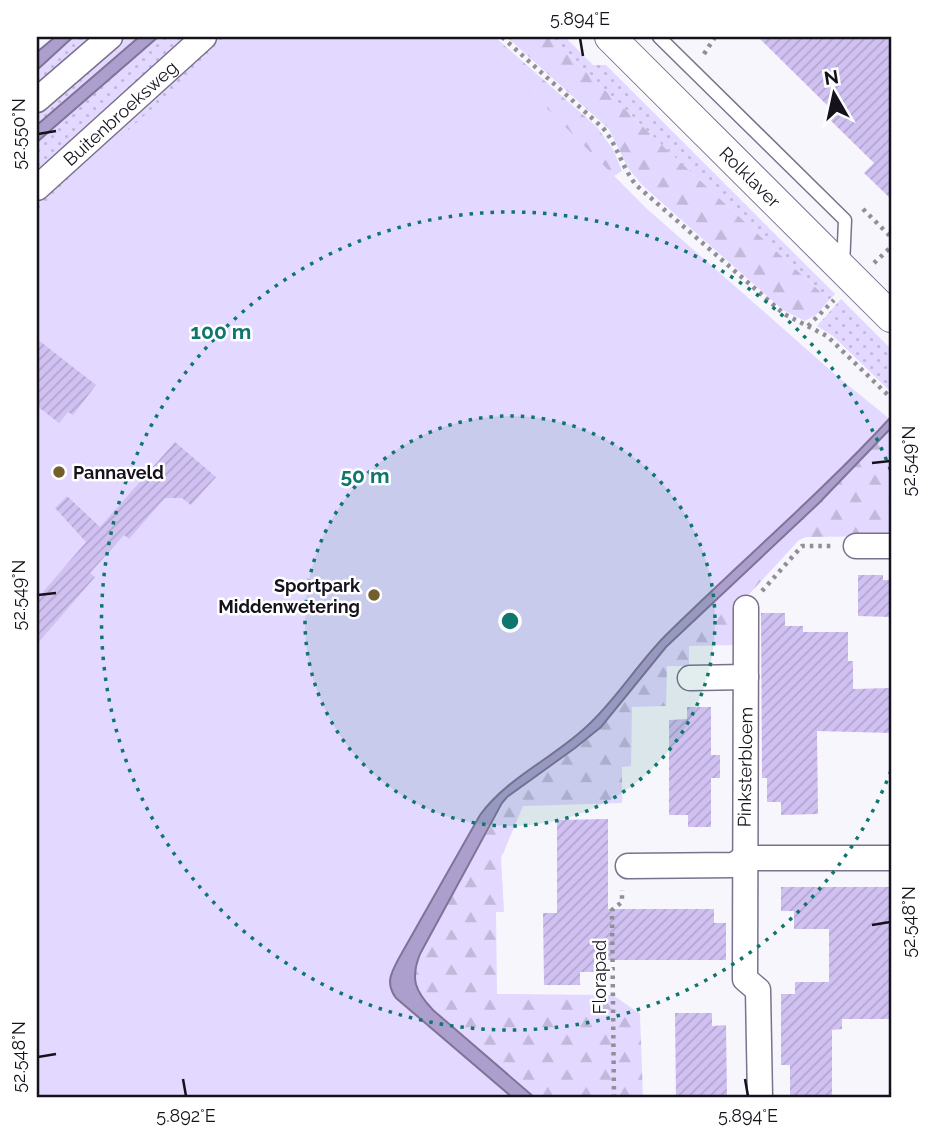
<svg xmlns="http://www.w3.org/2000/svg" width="928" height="1135" font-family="Raleway,sans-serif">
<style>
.grass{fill:url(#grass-dots)}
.forest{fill:url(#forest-firs)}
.green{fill:#e3d8ff}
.water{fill:#ac9ecd;stroke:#7f7498;stroke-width:2}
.building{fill:url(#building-hatch)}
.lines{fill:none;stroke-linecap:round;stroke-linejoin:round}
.service-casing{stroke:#7a728c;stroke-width:15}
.minor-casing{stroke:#7a728c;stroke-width:27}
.tertiary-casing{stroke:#7a728c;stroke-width:32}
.path{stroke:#908f96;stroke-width:4.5;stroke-dasharray:3.5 5;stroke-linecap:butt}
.service{stroke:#fff;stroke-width:12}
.minor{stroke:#fff;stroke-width:24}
.tertiary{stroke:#fff;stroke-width:30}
.ticks{fill:none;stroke:#15121c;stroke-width:2.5}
.ring{fill:none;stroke:#0f766e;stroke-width:3.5;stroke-dasharray:3.5 7}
.poi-dot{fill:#725f2d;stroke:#fff;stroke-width:2.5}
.labels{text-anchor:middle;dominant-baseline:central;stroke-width:5;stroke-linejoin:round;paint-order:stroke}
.street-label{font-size:18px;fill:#15121c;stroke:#fff}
.poi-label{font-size:18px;font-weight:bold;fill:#15121c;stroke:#fff;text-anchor:start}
.centre{fill:#0f766e;stroke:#fff;stroke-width:3.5}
.ring-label{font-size:21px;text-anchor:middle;font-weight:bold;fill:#0f766e;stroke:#fff;stroke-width:5;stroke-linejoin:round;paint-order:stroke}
.neatline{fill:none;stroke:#15121c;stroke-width:2.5}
.ticks-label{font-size:18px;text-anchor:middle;fill:#15121c}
</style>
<defs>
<pattern id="grass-dots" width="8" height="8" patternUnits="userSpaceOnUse" patternTransform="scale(1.75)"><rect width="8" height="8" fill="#e3d8ff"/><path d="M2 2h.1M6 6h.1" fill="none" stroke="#c2b8da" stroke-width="1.8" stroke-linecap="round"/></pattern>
<pattern id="forest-firs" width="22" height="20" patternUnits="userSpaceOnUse" patternTransform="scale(1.75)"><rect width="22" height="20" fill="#e3d8ff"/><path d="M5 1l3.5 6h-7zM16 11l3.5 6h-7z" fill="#c2b8da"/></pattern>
<pattern id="building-hatch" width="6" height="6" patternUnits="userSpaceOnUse" patternTransform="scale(1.75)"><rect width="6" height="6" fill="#d0c1f2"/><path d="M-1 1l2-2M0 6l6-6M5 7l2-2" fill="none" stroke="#b2a5cf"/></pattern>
</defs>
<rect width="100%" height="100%" fill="#f7f6fc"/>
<g class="grass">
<path d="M 73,37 L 96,37 L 37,87 L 37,70 Z"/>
<path d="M 120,37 L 139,37 L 37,125 L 37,110 Z"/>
<path d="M 158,37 L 191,37 L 37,172 L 37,142 Z"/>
<path d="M 218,37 L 243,37 L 37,215 L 37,201 L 58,180 Z"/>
<path d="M 550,37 L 565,37 L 593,65 L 606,65 L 835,294 L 829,300 L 666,149 Z"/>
<path d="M 841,299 L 891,349 L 891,392 L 833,336 L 817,326 Z"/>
</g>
<g class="forest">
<path d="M 463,37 L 495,37 L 597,127 L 614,151 L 622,171 L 611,178 Z"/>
<path d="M 507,37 L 550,37 L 666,149 L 829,300 L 816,315 L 805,321 L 783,310 L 642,185 L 628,168 L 609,129 Z"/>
<path d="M 891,428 L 891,536 L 806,537 L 799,540 L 741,603 L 736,645 L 689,646 L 689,666 L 667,666 L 666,706 L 632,707 L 631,766 L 622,767 L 622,803 L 523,806 L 501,858 L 504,912 L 496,912 L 497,994 L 613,995 L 640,1014 L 643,1098 L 535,1098 L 421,998 L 414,982 L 414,968 L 420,954 L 507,797 L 575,748 L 601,727 L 666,647 L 819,503 Z"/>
</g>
<path class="green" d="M 233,37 L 476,37 L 646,208 L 838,377 L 891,420 L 744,566 L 680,625 L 596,722 L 499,797 L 396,985 L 512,1098 L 37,1098 L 37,211 Z"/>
<g class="water">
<path d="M 55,37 L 73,37 L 37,70 L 37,52 Z"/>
<path d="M 139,37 L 158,37 L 37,142 L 37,125 Z"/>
<path d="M 891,417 L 891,428 L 819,503 L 666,647 L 601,727 L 575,748 L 507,797 L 502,803 L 420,954 C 410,979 415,991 433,1010 L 535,1098 L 513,1098 L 396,998 C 385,983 391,973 399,958 L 480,815 C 508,777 552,759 586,727 C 616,700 637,664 666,635 C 740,562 820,494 891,417 Z"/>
</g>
<g class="building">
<path d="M 758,37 L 891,37 L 891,199 L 864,173 L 874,163 L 825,115 L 831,109 Z"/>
<path d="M 37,339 L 96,385 L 73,415 L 68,412 L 59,423 L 37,406 Z"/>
<path d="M 175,442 L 216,477 L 191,505 L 182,498 L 165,498 L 129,539 L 124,535 L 90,573 L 95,577 L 37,644 L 37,599 L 86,542 L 55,508 L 67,496 L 100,527 Z"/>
<path d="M 858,575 L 883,575 L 883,580 L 891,580 L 891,617 L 858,616 Z"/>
<path d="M 761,613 L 785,613 L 785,626 L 803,626 L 803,632 L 848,632 L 848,661 L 853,661 L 853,689 L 891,688 L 891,733 L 817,731 L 818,814 L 781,815 L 781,802 L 767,802 L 767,778 L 762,778 Z"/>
<path d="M 687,707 L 711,707 L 711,755 L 720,755 L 720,778 L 711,778 L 711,827 L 688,827 L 688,815 L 669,815 L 669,720 L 687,719 Z"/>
<path d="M 608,819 L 608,909 L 714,909 L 714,923 L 726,923 L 726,960 L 594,960 L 594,972 L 580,972 L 580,985 L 544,985 L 543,913 L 557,913 L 557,820 Z"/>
<path d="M 781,887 L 891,887 L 891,1019 L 842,1019 L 842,1029 L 832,1030 L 832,1098 L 790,1098 L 790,1065 L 781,1065 L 781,994 L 795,994 L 795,982 L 829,982 L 829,929 L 794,929 L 794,911 L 781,911 Z"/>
<path d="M 675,1013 L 712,1013 L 712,1026 L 726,1025 L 727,1096 L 712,1096 L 712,1098 L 676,1098 Z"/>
</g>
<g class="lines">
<g class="service-casing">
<path id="service" d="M 659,37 L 845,220 L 843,266"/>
</g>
<g class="minor-casing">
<g id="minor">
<path d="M 37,100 L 110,37"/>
<path id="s1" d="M 37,188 L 204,37"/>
<path d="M 856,546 L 891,546"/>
<path d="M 746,608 L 745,979 L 758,990 L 760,1098"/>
<path d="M 690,678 L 746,677"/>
<path d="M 628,866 L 734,865 L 744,858 L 891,858"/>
</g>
</g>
<g class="tertiary-casing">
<g id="tertiary">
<path id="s2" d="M 610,37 L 891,317"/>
</g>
</g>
<g class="path">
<path d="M 502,37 L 603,128 C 617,145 622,167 636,185 L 784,314 L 827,336 L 891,398"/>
<path d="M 704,54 L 715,37"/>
<path d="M 863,209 L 891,237"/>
<path d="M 874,263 L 891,247"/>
<path d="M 808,326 L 834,300"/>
<path d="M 762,591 L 802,546 L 831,546"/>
<path d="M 614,1098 L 612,910 L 622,902 L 622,890"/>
</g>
<use href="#service" class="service"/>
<use href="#minor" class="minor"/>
<use href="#tertiary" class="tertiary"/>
</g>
<path class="ticks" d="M 580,38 L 583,56M 38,134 L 56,131M 872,463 L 890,461M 38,595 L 56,593M 872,925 L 890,922M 38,1057 L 56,1054M 183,1079 L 186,1096M 745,1079 L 748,1096"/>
<circle cx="510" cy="621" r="205" fill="#0f766e" fill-opacity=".12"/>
<g class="ring">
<circle cx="510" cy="621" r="205"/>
<path d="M891 771A409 409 0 1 1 891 471"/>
</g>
<g class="poi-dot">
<circle cx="59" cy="472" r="7"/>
<circle cx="374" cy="595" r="7"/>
</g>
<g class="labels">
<g class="street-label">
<text stroke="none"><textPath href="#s1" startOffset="112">Buitenbroeksweg</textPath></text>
<text stroke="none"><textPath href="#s2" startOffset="198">Rolklaver</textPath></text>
<text transform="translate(745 767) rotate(-89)">Pinksterbloem</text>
<text transform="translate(599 977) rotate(-90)">Florapad</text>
</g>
<g class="poi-label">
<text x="73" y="472">Pannaveld</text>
<text x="360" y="585" text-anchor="end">Sportpark<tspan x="360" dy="21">Middenwetering</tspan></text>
</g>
</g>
<circle cx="510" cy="621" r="10" class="centre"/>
<g class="ring-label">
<text x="221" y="339">100 m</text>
<text x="365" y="483">50 m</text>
</g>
<rect width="928" height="1135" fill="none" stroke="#ffffff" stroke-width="77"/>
<g transform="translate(834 94) rotate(351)" stroke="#ffffff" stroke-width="5" paint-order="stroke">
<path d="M0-5L12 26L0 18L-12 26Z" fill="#15121c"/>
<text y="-10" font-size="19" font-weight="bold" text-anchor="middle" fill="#15121c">N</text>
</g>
<rect x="38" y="38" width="852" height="1058" class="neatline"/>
<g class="ticks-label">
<text x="580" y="25">5.894°E</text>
<text transform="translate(19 134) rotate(-90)" y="6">52.550°N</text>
<text transform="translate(909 461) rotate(-90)" y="6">52.549°N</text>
<text transform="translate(19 595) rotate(-90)" y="6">52.549°N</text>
<text transform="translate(909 922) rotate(-90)" y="6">52.548°N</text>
<text transform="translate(19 1057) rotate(-90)" y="6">52.548°N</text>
<text x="186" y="1122">5.892°E</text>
<text x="748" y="1122">5.894°E</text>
</g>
</svg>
